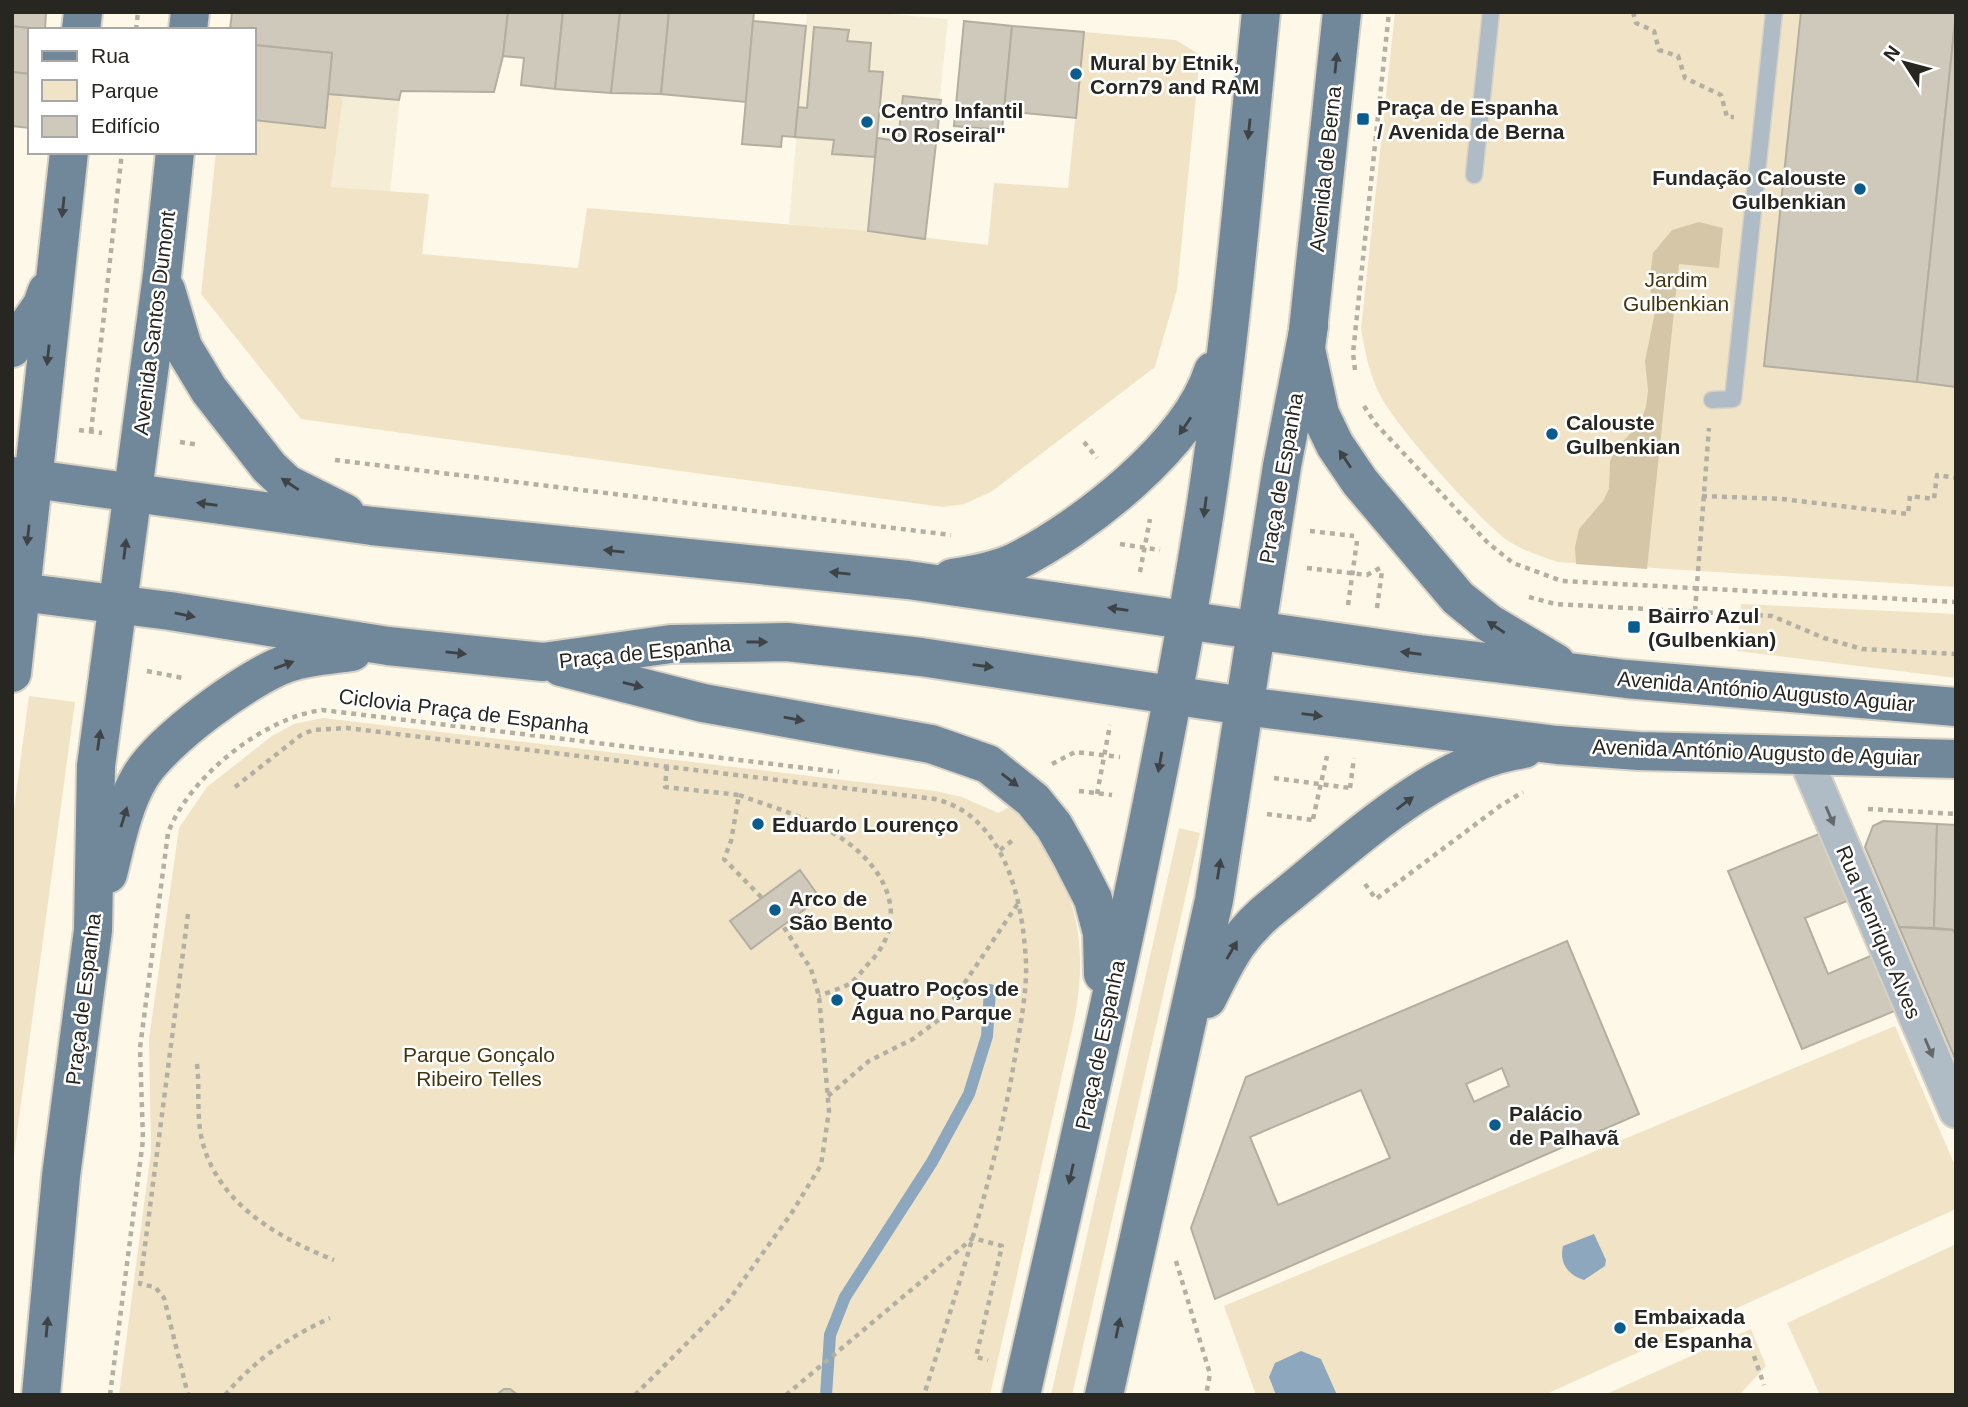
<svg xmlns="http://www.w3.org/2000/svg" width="1968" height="1407" font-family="Arial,sans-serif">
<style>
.built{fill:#f6edd7}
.green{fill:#f1e4c6}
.forest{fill:#d4c6a7}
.water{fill:#8ca7be}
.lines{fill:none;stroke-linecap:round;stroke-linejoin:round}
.stream{stroke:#8ca7be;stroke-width:12}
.building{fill:#cfc9bb;stroke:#b4aea0;stroke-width:2;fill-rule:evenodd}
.service-casing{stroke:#d7d2c5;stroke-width:19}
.minor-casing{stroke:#d7d2c5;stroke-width:37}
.primary-casing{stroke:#d7d2c5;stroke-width:42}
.path{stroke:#b3afa3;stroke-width:4.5;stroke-dasharray:5 5;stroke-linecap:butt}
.service{stroke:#afbbc5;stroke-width:16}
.minor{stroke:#afbbc5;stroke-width:33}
.primary{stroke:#71879a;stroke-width:38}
.oneway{fill:#3e4345}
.oneway2{fill:#65696a}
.poi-dot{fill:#0a5b8e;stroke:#fff;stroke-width:2.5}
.labels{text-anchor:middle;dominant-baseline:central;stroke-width:5;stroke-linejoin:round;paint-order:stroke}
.poi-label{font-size:21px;font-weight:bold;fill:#282620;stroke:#fff;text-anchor:start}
.street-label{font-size:21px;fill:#282620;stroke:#fff}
.park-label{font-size:21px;fill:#44340b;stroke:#fff}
</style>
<rect width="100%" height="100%" fill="#fef8e9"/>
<g class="built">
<path d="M 354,12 L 409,12 L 390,192 L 331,187 Z"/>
<path d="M 807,12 L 868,12 L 948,19 L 925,239 L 789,224 Z"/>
</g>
<g class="green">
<path d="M 1395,12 L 1956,12 L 1956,587 L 1558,562 C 1540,556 1520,550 1504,538 C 1475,515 1393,424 1378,391 C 1369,372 1365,351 1361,329 Z"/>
<path d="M 1084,32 L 1176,40 L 1200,55 L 1177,290 L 1155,367 L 991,492 L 964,504 L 943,507 L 301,419 L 201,294 L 216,152 L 254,152 L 254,120 L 325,127 L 328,94 L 343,97 L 331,187 L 429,194 L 422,254 L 578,268 L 587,208 L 868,231 L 988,245 L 994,183 L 1068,188 Z"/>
<path d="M 1741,604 L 1956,614 L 1956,678 L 1737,651 Z"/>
<path d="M 29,696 L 75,702 L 12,1170 L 14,809 Z"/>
<path d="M 323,718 L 935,791 L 962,797 L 998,813 L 1014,804 C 1073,876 1092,935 1073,1026 L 990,1395 L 119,1395 L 151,1151 L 149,1039 L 179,828 L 207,787 L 272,736 L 294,724 Z"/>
<path d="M 1179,828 L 1200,833 L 1072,1395 L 1051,1395 Z"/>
<path d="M 1895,1026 L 1956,1168 L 1956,1209 L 1544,1395 L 1256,1395 L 1224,1306 Z"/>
<path d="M 1956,1244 L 1956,1395 L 1820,1395 L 1787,1323 Z"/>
<path d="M 1751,1329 L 1766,1366 L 1739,1395 L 1604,1395 Z"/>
</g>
<path class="forest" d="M 1699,222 L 1723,228 L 1719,268 L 1679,264 L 1647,569 L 1576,564 L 1575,547 L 1579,529 L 1603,501 L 1609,489 L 1610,461 L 1616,449 L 1640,423 L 1646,407 L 1648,391 L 1645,361 L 1655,312 L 1649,283 L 1653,253 L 1672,230 Z"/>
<g class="water">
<path d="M 1594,1234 L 1606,1260 L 1605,1266 L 1584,1280 C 1568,1275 1559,1263 1563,1246 Z"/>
<path d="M 1301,1351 L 1321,1359 L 1337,1395 L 1276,1395 L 1269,1377 L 1275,1363 Z"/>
</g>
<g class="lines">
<path class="stream" d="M 826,1395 L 830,1335 L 845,1297 L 932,1162 L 969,1094 L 987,1036 L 990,990"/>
</g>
<g class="building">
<path d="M 12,12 L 46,12 L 45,30 L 12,26 Z"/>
<path d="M 232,12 L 508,12 L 503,56 L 494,92 L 401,91 L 399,100 L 328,94 L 332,53 L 254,45 L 254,30 L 230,30 Z"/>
<path d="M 508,12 L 563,12 L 555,89 L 521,85 L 524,58 L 503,56 Z"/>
<path d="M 563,12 L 620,12 L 611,93 L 555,89 Z"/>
<path d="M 620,12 L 669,12 L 661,94 L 611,93 Z"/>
<path d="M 669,12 L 754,12 L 746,102 L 661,94 Z"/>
<path d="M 1801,12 L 1956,12 L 1917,382 L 1764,366 Z"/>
<path d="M 1956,13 L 1956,387 L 1917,382 Z"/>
<path d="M 753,21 L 806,26 L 795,137 L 782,136 L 781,147 L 742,144 Z"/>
<path d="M 964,21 L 1012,26 L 1002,130 L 954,126 Z"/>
<path d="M 12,26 L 44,30 L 30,30 L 30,74 L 12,72 Z"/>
<path d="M 1012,26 L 1084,32 L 1076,118 L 1004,111 Z"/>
<path d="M 814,27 L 849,30 L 847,41 L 871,43 L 869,71 L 883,72 L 875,157 L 832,154 L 834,140 L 795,137 L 798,107 L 807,108 Z"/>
<path d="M 254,45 L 332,53 L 325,128 L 254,120 Z"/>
<path d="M 12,72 L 30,74 L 30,128 L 12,126 Z"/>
<path d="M 903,96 L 941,100 L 925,239 L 868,231 L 877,138 L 898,141 Z"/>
<path d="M 1883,821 L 1937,824 L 1934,928 L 1899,927 L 1865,847 L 1873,826 Z"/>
<path d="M 1937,824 L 1956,825 L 1956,930 L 1934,928 Z"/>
<path d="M 1824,832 L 1852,899 L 1805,918 L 1828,974 L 1875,954 L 1897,1010 L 1802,1049 L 1728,871 Z"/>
<path d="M 800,870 L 820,898 L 751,949 L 730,921 Z"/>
<path d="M 1899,927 L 1953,930 L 1956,935 L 1956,1061 Z"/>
<path d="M 1567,941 L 1639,1114 L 1215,1299 L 1191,1228 L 1246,1077 ZM 1502,1068 L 1509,1086 L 1474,1102 L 1466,1084 ZM 1361,1090 L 1390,1158 L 1278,1205 L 1250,1137 Z"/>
<path d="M 504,1389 L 510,1389 L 518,1395 L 496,1395 Z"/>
</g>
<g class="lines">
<g class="service-casing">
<g id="service">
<path d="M 1474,175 L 1491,12"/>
<path d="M 1712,400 L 1733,399 L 1774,12"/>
</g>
</g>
<g class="minor-casing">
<path id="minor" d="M 1803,753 L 1956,1111"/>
</g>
<g class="primary-casing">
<g id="primary">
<path d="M 1342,12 L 1306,349 L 1320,414 L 1335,445 L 1360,482 L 1458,598 L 1489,623 L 1556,663"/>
<path d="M 81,30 L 83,12"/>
<path d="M 188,30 L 190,12"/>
<path d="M 166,290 L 183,347 L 209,390 L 269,467 L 287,484 L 345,513"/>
<path d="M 12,348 L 42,305 L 47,291"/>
<path d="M 12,476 L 372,526 L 908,580 L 1420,654 L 1626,679 L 1956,707"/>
<path d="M 952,578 C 973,575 995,571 1015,562 C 1083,528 1189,446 1213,371"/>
<path d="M 12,591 L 170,611 L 388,646 L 543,662 L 671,644 L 787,642 L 921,657 L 1244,706 L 1557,745 L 1639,751 L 1956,759"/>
<path d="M 561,667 L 703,703 L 931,744 L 988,764 L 1033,800 L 1054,826 L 1072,858 L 1093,899 L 1102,933 L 1103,974"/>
<path d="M 12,673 L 69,152"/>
<path d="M 108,874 C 116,842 123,805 140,777 C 161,741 249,676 288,663 C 308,656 331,655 352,652"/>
<path d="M 1207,999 C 1228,957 1238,934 1276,904 C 1344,850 1436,760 1524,749"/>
<path d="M 41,1395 L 61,1176 L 93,930 L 96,766 L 162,275 L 175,152"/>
<path d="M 1021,1395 C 1087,1104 1157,812 1204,517 C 1230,350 1244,180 1261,12"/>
<path d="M 1104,1395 L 1214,900 L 1282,466 L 1309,326"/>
</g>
</g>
<g class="path">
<path d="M 1633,12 L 1636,23 L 1654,31 L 1659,50 L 1678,56 L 1685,78 L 1721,95 L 1727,117 L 1734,117"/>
<path d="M 136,30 L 138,12"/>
<path d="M 1355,370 L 1353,353 L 1389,12"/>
<path d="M 1364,406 L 1375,423 L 1488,543 L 1513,563 L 1562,581 L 1956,602"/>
<path d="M 79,430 L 102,433"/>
<path d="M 91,432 L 122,152"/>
<path d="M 180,442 L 199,445"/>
<path d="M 1084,442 L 1097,458"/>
<path d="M 335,460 L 951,535"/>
<path d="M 1702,496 L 1782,499 L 1908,514 L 1910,496 L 1934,499 L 1937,475 L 1956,478"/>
<path d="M 1310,531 L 1354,536"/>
<path d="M 1120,544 L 1160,550"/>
<path d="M 1307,568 L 1367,575 L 1380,568"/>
<path d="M 1140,572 L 1150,519"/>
<path d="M 1529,597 L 1555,604 L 1772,616 L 1824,638 L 1862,649 L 1956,654"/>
<path d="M 1348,605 L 1357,541"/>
<path d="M 1377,608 L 1382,571"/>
<path d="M 1695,611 L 1709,428"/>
<path d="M 147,671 L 183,678"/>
<path d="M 1052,764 L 1075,752 L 1120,757"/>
<path d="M 667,766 L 665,787 L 739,795 L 731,841 L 724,859 L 762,898"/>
<path d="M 1274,778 L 1350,788"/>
<path d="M 235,787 L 301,735 L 313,730 L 347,728 L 935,799 C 1005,816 1023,900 1026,963 C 1027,993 1020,1027 1015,1057 C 996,1172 959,1284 924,1395"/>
<path d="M 1350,788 L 1354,758"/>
<path d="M 1079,791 L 1112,795"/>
<path d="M 1097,794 L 1110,725"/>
<path d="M 739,795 C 772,807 807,817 838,836 C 884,865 912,916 871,961 C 864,968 857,979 849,984 C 840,989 828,992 819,996"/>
<path d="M 1868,809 L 1956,814"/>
<path d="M 1267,814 L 1313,820"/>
<path d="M 1313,819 L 1327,756"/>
<path d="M 1000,850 L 1013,840"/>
<path d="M 1365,884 L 1376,899 L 1500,806 L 1523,792"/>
<path d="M 188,914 L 140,1284 L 155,1287 L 164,1298 L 188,1395"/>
<path d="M 197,1064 C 200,1089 196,1115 202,1140 C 217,1203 278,1238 334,1260"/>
<path d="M 828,1096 L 869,1061 L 913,1039 L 941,1018 L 1019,902"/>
<path d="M 1176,1261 L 1210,1374 L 1206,1395"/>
<path d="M 1754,1356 L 1764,1385"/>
<path d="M 110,1395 L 143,1140 L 140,1048 L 168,833 C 189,777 263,718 322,710 L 839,772"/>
<path d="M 225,1395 C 256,1359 287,1338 330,1318"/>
<path d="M 635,1395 L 726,1304 L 791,1214 L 821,1165 L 829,1111 L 819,996 L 811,969 L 783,926"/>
<path d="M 786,1395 L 973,1238 L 1002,1246 L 976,1357 L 988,1360"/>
</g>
<use href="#service" class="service"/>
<use href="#minor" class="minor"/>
<use href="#primary" class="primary"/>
</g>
<defs><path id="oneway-solid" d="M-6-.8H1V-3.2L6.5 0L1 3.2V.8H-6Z" transform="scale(1.75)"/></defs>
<g class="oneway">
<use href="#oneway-solid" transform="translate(1336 63) rotate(-84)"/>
<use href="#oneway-solid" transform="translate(1249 129) rotate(96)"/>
<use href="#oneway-solid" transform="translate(63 207) rotate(96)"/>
<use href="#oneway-solid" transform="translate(48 355) rotate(96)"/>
<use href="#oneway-solid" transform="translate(1185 426) rotate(124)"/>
<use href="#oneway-solid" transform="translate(1345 459) rotate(-124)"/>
<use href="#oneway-solid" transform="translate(290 484) rotate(-146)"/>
<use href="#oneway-solid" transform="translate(207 504) rotate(-172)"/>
<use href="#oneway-solid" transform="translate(1205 507) rotate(97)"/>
<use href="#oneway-solid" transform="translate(28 535) rotate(96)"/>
<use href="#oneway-solid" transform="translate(125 549) rotate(-83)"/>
<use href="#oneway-solid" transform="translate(614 551) rotate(-174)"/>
<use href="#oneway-solid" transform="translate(840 573) rotate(-174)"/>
<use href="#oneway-solid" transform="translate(1118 609) rotate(-172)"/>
<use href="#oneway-solid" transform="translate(185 615) rotate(12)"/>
<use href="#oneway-solid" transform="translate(1496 627) rotate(-146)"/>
<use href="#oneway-solid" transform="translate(757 642)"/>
<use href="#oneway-solid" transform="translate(456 653) rotate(6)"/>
<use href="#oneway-solid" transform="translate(1411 653) rotate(-172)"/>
<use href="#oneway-solid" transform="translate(284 665) rotate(-20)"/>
<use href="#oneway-solid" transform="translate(983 666) rotate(8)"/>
<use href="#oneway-solid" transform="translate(633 685) rotate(14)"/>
<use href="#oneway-solid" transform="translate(1312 715) rotate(7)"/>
<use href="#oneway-solid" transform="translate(794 719) rotate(10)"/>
<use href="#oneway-solid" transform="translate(99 740) rotate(-82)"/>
<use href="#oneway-solid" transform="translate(1160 762) rotate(100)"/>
<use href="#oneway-solid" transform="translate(1010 780) rotate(38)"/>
<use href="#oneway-solid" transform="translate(1405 803) rotate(-37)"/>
<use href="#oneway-solid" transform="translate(124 817) rotate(-73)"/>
<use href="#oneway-solid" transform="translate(1219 869) rotate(-81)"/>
<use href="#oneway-solid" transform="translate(1232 950) rotate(-60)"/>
<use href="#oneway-solid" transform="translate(1071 1174) rotate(103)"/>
<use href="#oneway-solid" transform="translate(47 1327) rotate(-85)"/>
<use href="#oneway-solid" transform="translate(1118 1328) rotate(-78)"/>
</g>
<g class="oneway2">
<use href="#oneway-solid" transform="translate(1830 816) rotate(67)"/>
<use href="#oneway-solid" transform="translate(1929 1048) rotate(67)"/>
</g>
<g class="poi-dot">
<circle cx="1076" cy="74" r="7"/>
<rect x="1356" y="112" width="14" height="14" rx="3.5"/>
<circle cx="867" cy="122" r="7"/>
<circle cx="1860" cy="189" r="7"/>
<circle cx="1552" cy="434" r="7"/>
<rect x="1627" y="620" width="14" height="14" rx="3.5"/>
<circle cx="758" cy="824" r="7"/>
<circle cx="775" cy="910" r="7"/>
<circle cx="837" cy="1000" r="7"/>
<circle cx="1495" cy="1125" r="7"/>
<circle cx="1620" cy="1328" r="7"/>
</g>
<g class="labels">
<g class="poi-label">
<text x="1090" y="62">Mural by Etnik,<tspan x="1090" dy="24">Corn79 and RAM</tspan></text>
<text x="1377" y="107">Praça de Espanha<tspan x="1377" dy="24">/ Avenida de Berna</tspan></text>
<text x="881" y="110">Centro Infantil<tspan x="881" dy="24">"O Roseiral"</tspan></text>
<text x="1846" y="177" text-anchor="end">Fundação Calouste<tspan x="1846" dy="24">Gulbenkian</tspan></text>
<text x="1566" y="422">Calouste<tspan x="1566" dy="24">Gulbenkian</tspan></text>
<text x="1648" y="615">Bairro Azul<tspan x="1648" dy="24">(Gulbenkian)</tspan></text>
<text x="772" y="824">Eduardo Lourenço</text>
<text x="789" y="898">Arco de<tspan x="789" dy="24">São Bento</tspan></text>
<text x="851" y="988">Quatro Poços de<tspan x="851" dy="24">Água no Parque</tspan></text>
<text x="1509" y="1113">Palácio<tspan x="1509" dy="24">de Palhavã</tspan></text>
<text x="1634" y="1316">Embaixada<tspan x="1634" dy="24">de Espanha</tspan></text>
</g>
<g class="street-label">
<text transform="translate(1325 169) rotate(-84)">Avenida de Berna</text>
<text transform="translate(154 323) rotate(-83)">Avenida Santos Dumont</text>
<text transform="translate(1281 478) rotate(-80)">Praça de Espanha</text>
<text transform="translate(645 652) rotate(-6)">Praça de Espanha</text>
<text transform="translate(1766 691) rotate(5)">Avenida António Augusto Aguiar</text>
<text transform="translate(464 711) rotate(7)">Ciclovia Praça de Espanha</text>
<text transform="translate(1756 752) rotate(2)">Avenida António Augusto de Aguiar</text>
<text transform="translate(1879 932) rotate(67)">Rua Henrique Alves</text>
<text transform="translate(83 999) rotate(-83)">Praça de Espanha</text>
<text transform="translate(1100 1045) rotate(-78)">Praça de Espanha</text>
</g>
<g class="park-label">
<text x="1676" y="279">Jardim<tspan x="1676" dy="24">Gulbenkian</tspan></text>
<text x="479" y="1054">Parque Gonçalo<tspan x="479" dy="24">Ribeiro Telles</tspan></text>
</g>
</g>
<rect width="1968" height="1407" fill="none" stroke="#282620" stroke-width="28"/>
<rect x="28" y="28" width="228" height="126" fill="#ffffff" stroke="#a9a8a6" stroke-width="2"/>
<rect x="42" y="51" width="35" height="10" fill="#71879a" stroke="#a9a8a6" stroke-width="2"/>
<text x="91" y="63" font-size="21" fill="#282620">Rua</text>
<rect x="42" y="80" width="35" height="21" fill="#f1e4c6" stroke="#a9a8a6" stroke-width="2"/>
<text x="91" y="98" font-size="21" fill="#282620">Parque</text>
<rect x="42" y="116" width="35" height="21" fill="#cfc9bb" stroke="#a9a8a6" stroke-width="2"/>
<text x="91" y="133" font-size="21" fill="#282620">Edifício</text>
<g transform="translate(1905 63) rotate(306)" stroke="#ffffff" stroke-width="5" paint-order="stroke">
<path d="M0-5L12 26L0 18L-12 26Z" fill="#282620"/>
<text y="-10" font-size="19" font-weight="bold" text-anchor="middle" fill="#282620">N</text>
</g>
</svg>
